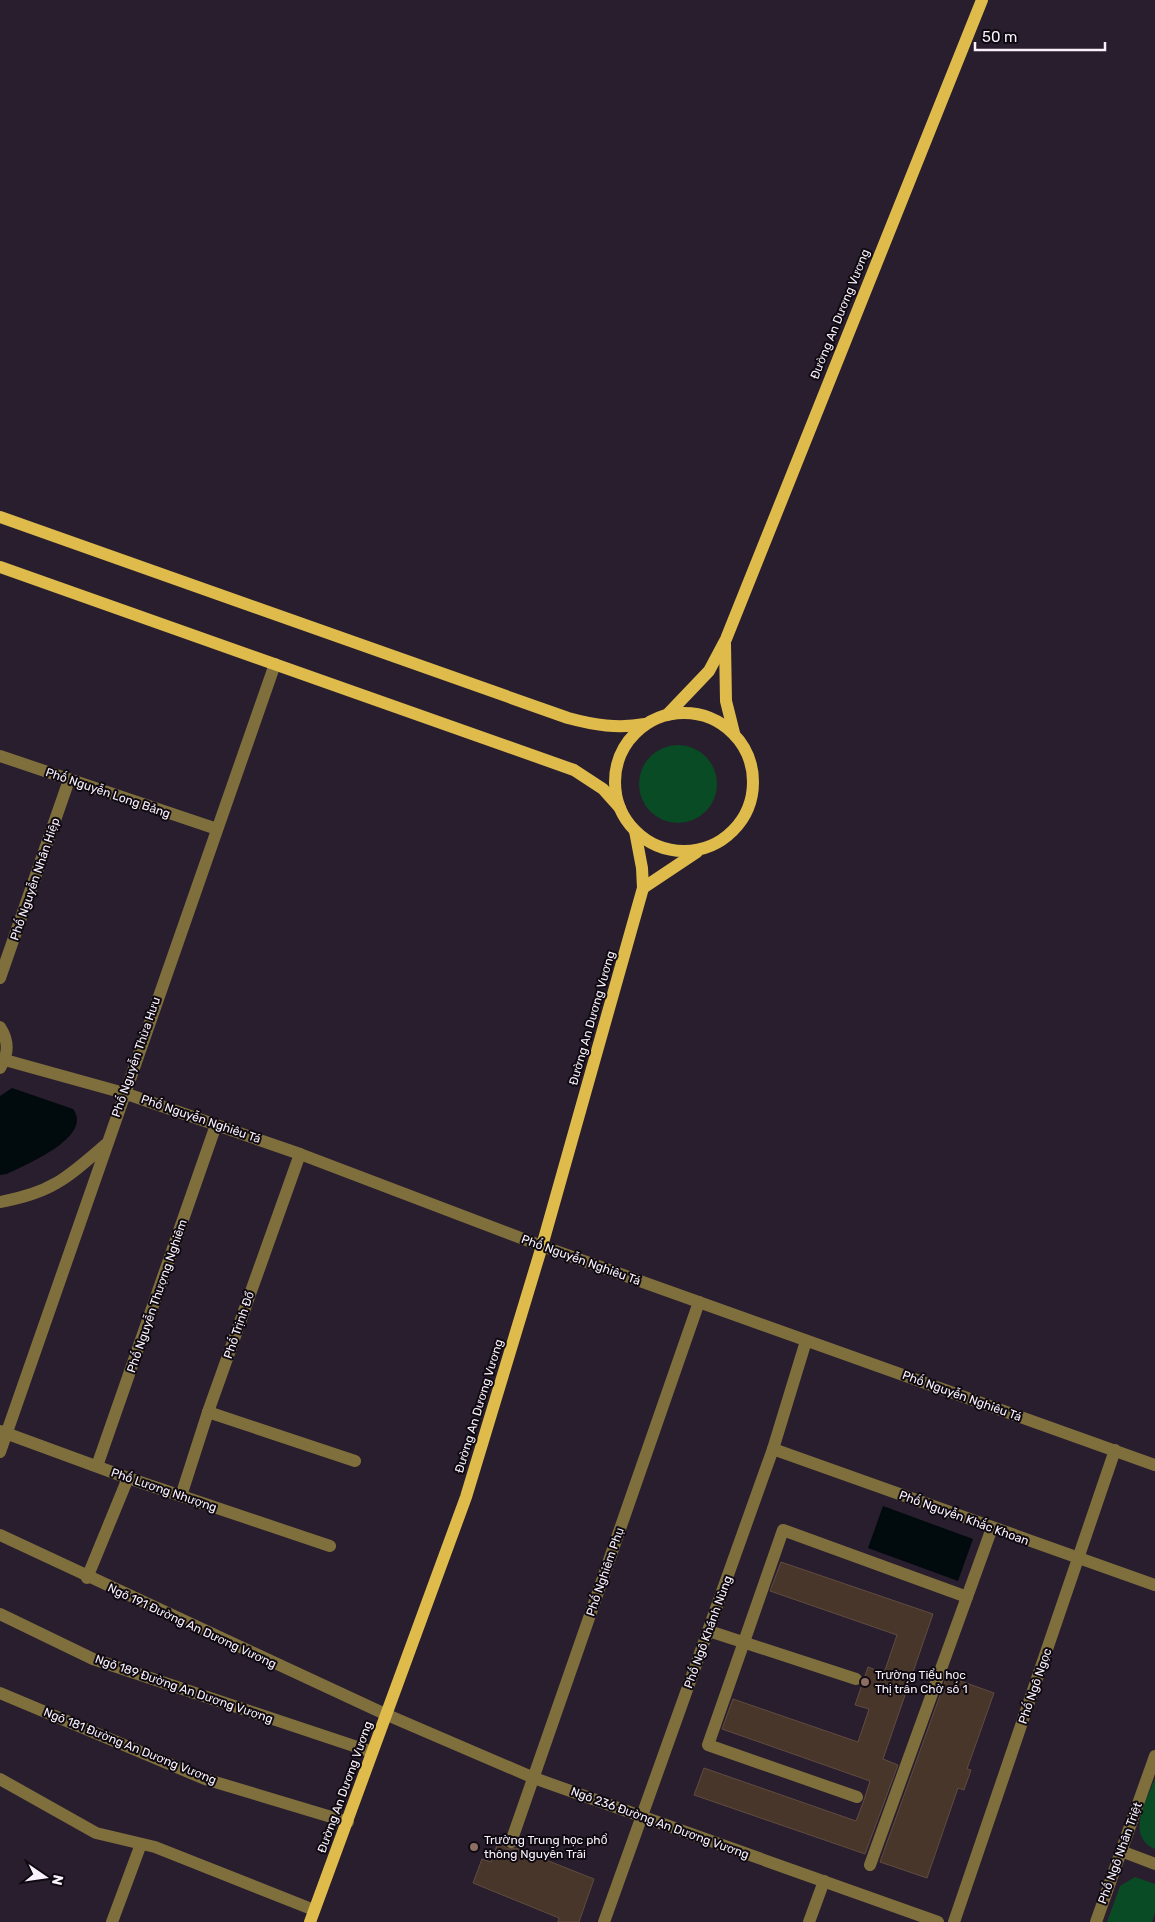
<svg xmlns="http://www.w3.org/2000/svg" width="1155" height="1922" font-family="Rubik,sans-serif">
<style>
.green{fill:#084b24}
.water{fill:#010a0d}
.building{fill:#49362b;stroke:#604b3f}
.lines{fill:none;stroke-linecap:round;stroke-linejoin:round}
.minor{stroke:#7f6f3d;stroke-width:12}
.major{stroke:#debb4b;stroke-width:12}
.education-dot{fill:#8d6e63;stroke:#0f0a11;stroke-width:2}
.labels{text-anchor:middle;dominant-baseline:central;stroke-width:4;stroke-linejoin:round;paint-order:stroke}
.street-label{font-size:12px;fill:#f9f1fc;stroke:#0f0a11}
.poi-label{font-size:12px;fill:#f9f1fc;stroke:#0f0a11;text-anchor:start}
</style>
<rect width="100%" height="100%" fill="#291e2e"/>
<g class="green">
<circle cx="678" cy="784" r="39"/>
<path d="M 1155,1778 L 1155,1849 C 1125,1836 1147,1800 1155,1778 Z"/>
<path d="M 1135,1877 L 1155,1884 L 1155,1913 L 1152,1922 L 1107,1922 L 1120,1886 Z"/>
</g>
<g class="water">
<path d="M 12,1088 L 73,1109 C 94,1137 25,1165 7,1174 L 0,1175 L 0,1096 Z"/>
<path d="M 883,1506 L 973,1539 L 958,1581 L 868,1548 Z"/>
</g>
<g class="building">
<path d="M 781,1562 L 933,1614 L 883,1759 L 898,1765 L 865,1854 L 694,1795 L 704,1768 L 856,1821 L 864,1800 L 870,1781 L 722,1729 L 733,1699 L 858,1742 L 869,1709 L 855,1705 L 868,1667 L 884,1673 L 897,1635 L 770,1591 Z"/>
<path d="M 947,1676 L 994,1693 L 967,1769 L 971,1770 L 964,1790 L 958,1788 L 927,1878 L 880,1862 Z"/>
<path d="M 498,1842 L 508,1849 L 516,1848 L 594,1879 L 579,1922 L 558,1922 L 559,1918 L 473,1883 L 482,1859 L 491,1862 Z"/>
</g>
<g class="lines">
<g class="minor">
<path d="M 0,756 L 217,829"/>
<path d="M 0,978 L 69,780"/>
<path d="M 0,1027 C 9,1041 9,1054 0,1068"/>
<path d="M 5,1060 L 124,1093 L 300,1154 L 542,1246 L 1155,1465"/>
<path d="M 0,1202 C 51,1193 67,1178 105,1145"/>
<path d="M 208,1412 L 355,1461"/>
<path d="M 0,1431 L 128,1478 L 330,1546"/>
<path d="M 773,1449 L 1155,1585"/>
<path d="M 0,1452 L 275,664"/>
<path d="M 97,1466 L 216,1125"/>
<path d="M 181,1496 L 208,1412 L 300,1154"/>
<path d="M 0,1535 L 385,1714 L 534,1778 L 938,1922"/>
<path d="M 87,1578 L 128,1478"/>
<path d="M 0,1614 L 93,1659 L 372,1752"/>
<path d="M 709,1631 L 856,1679"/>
<path d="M 0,1693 L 205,1779 L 348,1822"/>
<path d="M 0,1779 L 96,1833 L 155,1847 L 314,1910"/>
<path d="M 857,1797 L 708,1745 L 783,1530 L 967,1597"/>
<path d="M 511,1842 L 699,1302"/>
<path d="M 1121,1851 L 1155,1864"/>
<path d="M 870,1865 L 992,1528"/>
<path d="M 112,1922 L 141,1844"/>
<path d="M 604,1922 L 773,1449 L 806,1341"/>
<path d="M 809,1922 L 824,1881"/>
<path d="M 954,1922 L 1115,1450"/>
<path d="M 1096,1922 L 1155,1756"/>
</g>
<g class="major">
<path d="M 0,517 L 568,718 C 594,725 618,729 645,724"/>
<path d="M 0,567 L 574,770 L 603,789 L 620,808"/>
<path d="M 725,644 L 726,701 L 734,733"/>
<circle cx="684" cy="782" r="69"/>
<path d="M 667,715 L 709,671 L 726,639 L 982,0"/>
<path d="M 643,888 L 697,852"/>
<path d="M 310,1922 L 466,1497 L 542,1246 L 643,888 L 642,868 L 635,831"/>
</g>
</g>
<g class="education-dot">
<circle cx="865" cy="1682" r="5"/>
<circle cx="474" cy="1847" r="5"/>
</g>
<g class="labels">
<g class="street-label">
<text transform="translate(840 314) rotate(-68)">Đường An Dương Vương</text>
<text transform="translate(108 793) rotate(19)">Phố Nguyễn Long Bảng</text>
<text transform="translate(35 879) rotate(-71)">Phố Nguyễn Nhân Hiệp</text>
<text transform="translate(592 1018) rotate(-74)">Đường An Dương Vương</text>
<text transform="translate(136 1057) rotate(-71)">Phố Nguyễn Thừa Hưu</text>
<text transform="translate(201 1119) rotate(19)">Phố Nguyễn Nghiêu Tá</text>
<text transform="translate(581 1260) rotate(20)">Phố Nguyễn Nghiêu Tá</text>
<text transform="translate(157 1296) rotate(-71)">Phố Nguyễn Thượng Nghiêm</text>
<text transform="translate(239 1325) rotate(-71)">Phố Trịnh Đổ</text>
<text transform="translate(962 1396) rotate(20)">Phố Nguyễn Nghiêu Tá</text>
<text transform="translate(479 1406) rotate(-73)">Đường An Dương Vương</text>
<text transform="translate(164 1490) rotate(19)">Phố Lương Nhượng</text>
<text transform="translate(964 1518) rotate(20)">Phố Nguyễn Khắc Khoan</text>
<text transform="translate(605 1572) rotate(-71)">Phố Nghiêm Phụ</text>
<text transform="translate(192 1626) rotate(25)">Ngõ 191 Đường An Dương Vương</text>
<text transform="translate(708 1632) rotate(-70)">Phố Ngô Khánh Nùng</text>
<text transform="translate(1035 1686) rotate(-71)">Phố Ngô Ngọc</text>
<text transform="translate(184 1689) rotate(19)">Ngõ 189 Đường An Dương Vương</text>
<text transform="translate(130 1746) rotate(22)">Ngõ 181 Đường An Dương Vương</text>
<text transform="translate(345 1787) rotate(-70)">Đường An Dương Vương</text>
<text transform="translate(660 1823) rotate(20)">Ngõ 236 Đường An Dương Vương</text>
<text transform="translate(1120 1853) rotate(-70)">Phố Ngô Nhân Triệt</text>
</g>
<g class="poi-label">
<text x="875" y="1675">Trường Tiểu học<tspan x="875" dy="14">Thị trấn Chờ số 1</tspan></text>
<text x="484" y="1840">Trường Trung học phổ<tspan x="484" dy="14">thông Nguyễn Trãi</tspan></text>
</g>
</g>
<g transform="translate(45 1877) rotate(103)" stroke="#0f0a11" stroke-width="4" paint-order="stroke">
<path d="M0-4L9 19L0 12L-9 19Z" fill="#f9f1fc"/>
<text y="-8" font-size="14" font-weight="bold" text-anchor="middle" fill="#f9f1fc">N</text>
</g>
<path d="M975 42v8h130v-8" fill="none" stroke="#f9f1fc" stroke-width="2.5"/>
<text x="982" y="42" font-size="15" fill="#f9f1fc" stroke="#0f0a11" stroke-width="4" paint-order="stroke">50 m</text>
</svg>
